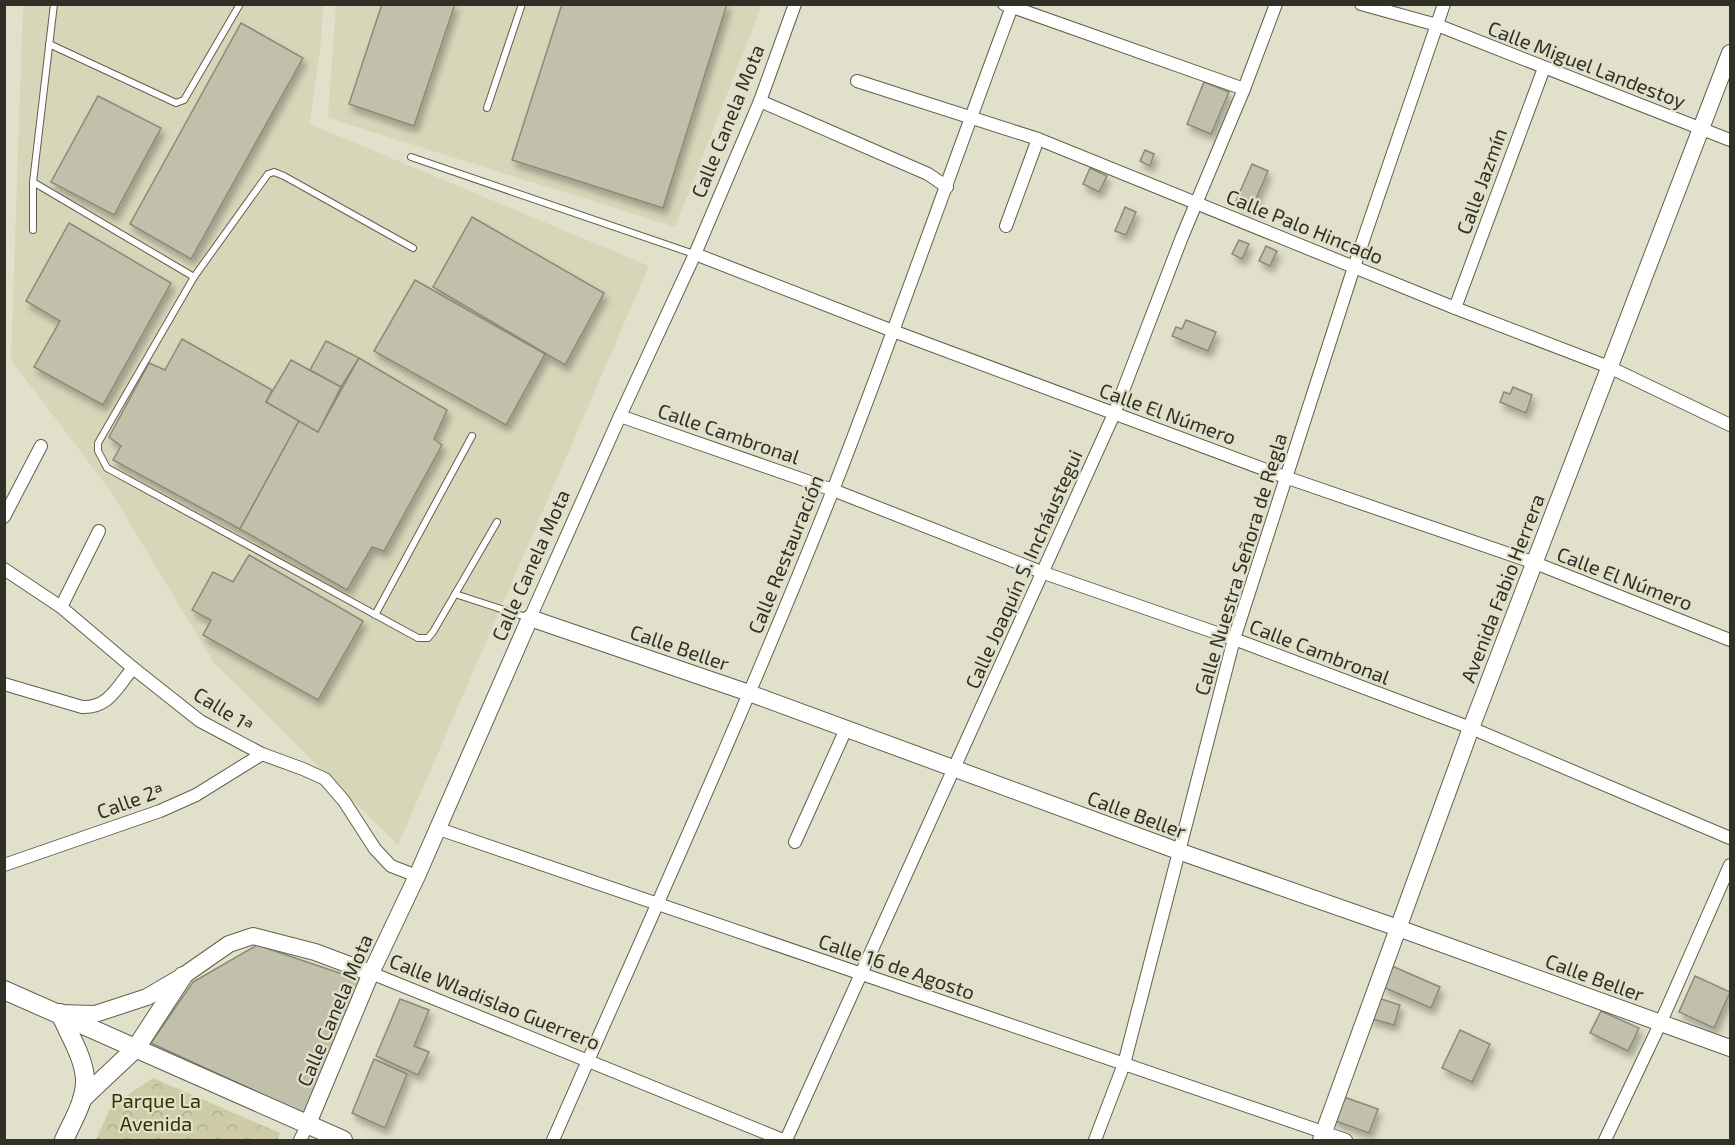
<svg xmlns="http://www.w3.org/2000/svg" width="1735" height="1145" font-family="'Exo 2',sans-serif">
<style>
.built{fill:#d7d6b9}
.forest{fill:url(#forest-crowns)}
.building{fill:#c1c0ab;stroke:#8b8a76;stroke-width:1.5;filter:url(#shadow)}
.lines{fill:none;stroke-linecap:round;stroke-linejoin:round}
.lane-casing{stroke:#61604d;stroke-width:8}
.street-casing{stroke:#61604d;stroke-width:14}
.secondary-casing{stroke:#61604d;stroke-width:18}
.primary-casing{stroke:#61604d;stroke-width:20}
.lane{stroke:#fff;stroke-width:6}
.street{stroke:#fff;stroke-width:12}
.secondary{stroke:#fff;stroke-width:16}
.primary{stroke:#fff;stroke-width:18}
.labels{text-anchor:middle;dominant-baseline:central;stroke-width:4.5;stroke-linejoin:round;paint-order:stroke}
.street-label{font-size:20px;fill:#303027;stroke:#e1e0ca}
.park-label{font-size:20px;fill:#353100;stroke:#e1e0ca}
</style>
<defs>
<pattern id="forest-crowns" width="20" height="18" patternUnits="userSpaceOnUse" patternTransform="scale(1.5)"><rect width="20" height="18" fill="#cecca6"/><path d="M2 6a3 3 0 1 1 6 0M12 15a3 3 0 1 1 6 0" fill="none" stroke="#b1b08f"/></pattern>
<filter id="shadow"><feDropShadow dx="3.5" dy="6" stdDeviation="3" flood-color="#0004"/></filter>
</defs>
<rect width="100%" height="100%" fill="#e1e0ca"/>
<g class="built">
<path d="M 23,5 L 323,5 L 321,42 L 310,124 L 649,266 L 398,845 L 214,663 L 109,489 L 11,360 Z"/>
<path d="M 336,5 L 762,5 L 675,227 L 328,118 Z"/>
</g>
<path class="forest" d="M 153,1078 L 280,1133 L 277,1140 L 96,1140 L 111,1106 Z"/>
<g class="building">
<path d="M 382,4 L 455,4 L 414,126 L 349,104 Z"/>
<path d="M 562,4 L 727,4 L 663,208 L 512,160 Z"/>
<path d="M 241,23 L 303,58 L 191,259 L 130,224 Z"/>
<path d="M 1204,82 L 1229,92 L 1211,134 L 1187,124 Z"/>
<path d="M 98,96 L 161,128 L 114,215 L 51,182 Z"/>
<path d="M 1145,150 L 1154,154 L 1150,166 L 1140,161 Z"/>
<path d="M 1252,164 L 1268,171 L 1252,208 L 1236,201 Z"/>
<path d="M 1090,168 L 1107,176 L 1099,192 L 1083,184 Z"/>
<path d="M 1125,207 L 1136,212 L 1126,235 L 1115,231 Z"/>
<path d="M 472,217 L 604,293 L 565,365 L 433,287 Z"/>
<path d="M 69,223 L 171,283 L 103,405 L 34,367 L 60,321 L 26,301 Z"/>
<path d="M 1239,240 L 1249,244 L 1242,259 L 1232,254 Z"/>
<path d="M 1266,246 L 1277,251 L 1270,266 L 1259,261 Z"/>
<path d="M 415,280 L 545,354 L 506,425 L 374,351 Z"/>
<path d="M 1186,320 L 1216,332 L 1208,351 L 1172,336 L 1176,327 L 1182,329 Z"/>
<path d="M 182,339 L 272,390 L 266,402 L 299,421 L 240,529 L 113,460 L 121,446 L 109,437 L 149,363 L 165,370 Z"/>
<path d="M 326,341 L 359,358 L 341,387 L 310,370 Z"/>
<path d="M 359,358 L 447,410 L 434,439 L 442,445 L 384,551 L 372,547 L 347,590 L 240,529 L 299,421 L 318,432 Z"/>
<path d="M 291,360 L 341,387 L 318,432 L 266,402 Z"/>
<path d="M 1513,387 L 1532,395 L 1526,413 L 1500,402 L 1504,392 L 1510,394 Z"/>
<path d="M 249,555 L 363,621 L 318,700 L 203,635 L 211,620 L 192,610 L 213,572 L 233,582 Z"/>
<path d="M 257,945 L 360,980 L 305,1114 L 151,1043 L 193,982 Z"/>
<path d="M 1392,966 L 1440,987 L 1431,1008 L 1383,987 Z"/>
<path d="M 1695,976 L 1730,992 L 1714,1028 L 1679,1012 Z"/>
<path d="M 1375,997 L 1400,1005 L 1394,1025 L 1369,1018 Z"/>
<path d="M 400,999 L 429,1010 L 414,1046 L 429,1052 L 418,1075 L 376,1056 Z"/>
<path d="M 1601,1011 L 1639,1028 L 1628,1051 L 1590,1033 Z"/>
<path d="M 1460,1030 L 1490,1044 L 1472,1082 L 1442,1068 Z"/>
<path d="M 374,1059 L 407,1074 L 385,1128 L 352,1113 Z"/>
<path d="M 1341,1096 L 1378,1109 L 1369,1133 L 1333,1120 Z"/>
</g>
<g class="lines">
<g class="lane-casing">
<g id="lane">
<path d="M 49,44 L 176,103 L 184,100 L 240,4"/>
<path d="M 487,108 L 522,4"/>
<path d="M 411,157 L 694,254"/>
<path d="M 33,182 L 194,277"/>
<path d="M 33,230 L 33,182 L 54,4"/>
<path d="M 413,248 L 284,176 L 274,172 L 268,174 L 194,277 L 98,443 L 98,451 L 107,468 L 418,638 L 428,638 L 433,632 L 497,522"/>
<path d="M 455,594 L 529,618"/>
<path d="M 375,615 L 472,436"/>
</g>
</g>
<g class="street-casing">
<g id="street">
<path d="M 1004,4 L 1244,89"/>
<path d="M 1361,4 L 1437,25 L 1730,140"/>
<path d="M 857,81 L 1038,139 L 1455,308 L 1609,367 L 1730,425"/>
<path d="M 760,101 L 928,174 L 947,187"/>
<path d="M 1006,226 L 1038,139"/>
<path d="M 695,254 L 893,331 L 1285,477 L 1535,563 L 1730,640"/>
<path d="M 1455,308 L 1544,68"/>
<path d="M 620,416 L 833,490 L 1044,573 L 1234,639 L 1471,728 L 1730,838"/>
<path d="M 4,517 L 41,446"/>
<path d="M 4,569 L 61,607 L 133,668 L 200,721 L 262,754 L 303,769 L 325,779 L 344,801 L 375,849 L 391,866 L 417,876"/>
<path d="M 61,607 L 99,531"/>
<path d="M 530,618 L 620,416 L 695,254 L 760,101 L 795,4"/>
<path d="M 4,684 L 82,707 C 109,708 117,687 133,668"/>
<path d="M 436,828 L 1346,1140"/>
<path d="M 795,842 L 846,729"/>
<path d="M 4,865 L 160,811 L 196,795 L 262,754"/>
<path d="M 371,973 L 783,1140"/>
<path d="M 300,1140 L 307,1126"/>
<path d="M 553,1140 C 648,924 746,709 833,490 C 896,329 952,166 1013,4"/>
<path d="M 786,1140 L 1114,414 L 1182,237 L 1244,89 L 1276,4"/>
<path d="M 1095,1140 L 1124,1064 L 1234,639 L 1354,267 L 1444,4"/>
<path d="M 1605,1140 L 1660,1024 L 1730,865"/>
</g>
</g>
<g class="secondary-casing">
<g id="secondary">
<path d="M 60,1013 L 95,1014 L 147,997 L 183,976 L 229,944 L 253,936 L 315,952 L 371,973"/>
<path d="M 307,1126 L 371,973 L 417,876 L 530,618 L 749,693 L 1181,852 L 1398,928 L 1730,1048"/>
<path d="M 1321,1140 L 1471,728 L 1730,53"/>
</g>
</g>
<g class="primary-casing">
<g id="primary">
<path d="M 4,990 L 343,1140"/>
<path d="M 60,1013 C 68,1033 84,1057 85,1079 C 86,1100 72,1122 64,1140"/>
<path d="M 82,1099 L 136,1048 L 183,976"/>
</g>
</g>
<use href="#lane" class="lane"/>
<use href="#street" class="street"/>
<use href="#secondary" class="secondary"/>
<use href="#primary" class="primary"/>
</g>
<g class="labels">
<g class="street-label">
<text transform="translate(1587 64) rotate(21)">Calle Miguel Landestoy</text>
<text transform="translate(727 121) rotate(-68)">Calle Canela Mota</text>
<text transform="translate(1481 181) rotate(-70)">Calle Jazmín</text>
<text transform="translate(1305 226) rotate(22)">Calle Palo Hincado</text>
<text transform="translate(1168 413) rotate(20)">Calle El Número</text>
<text transform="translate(729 433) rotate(19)">Calle Cambronal</text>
<text transform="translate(785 554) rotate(-68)">Calle Restauración</text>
<text transform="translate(1240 564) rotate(-73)">Calle Nuestra Señora de Regla</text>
<text transform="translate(530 565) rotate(-66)">Calle Canela Mota</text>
<text transform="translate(1023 569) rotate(-66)">Calle Joaquín S. Incháustegui</text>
<text transform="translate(1625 578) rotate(21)">Calle El Número</text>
<text transform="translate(1502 588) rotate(-69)">Avenida Fabio Herrera</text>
<text transform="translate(680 647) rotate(19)">Calle Beller</text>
<text transform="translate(1320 651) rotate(21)">Calle Cambronal</text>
<text transform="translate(224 709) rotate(32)">Calle 1ª</text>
<text transform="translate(130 800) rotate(-20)">Calle 2ª</text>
<text transform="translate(1137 814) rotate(20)">Calle Beller</text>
<text transform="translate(897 966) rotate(19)">Calle 16 de Agosto</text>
<text transform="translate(1595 977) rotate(20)">Calle Beller</text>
<text transform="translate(495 1001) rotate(22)">Calle Wladislao Guerrero</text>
<text transform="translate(334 1010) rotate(-67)">Calle Canela Mota</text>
</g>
<g class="park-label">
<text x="156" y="1100">Parque La<tspan x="156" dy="23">Avenida</tspan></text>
</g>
</g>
<rect width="1735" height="1145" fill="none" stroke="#303027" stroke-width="12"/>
</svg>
